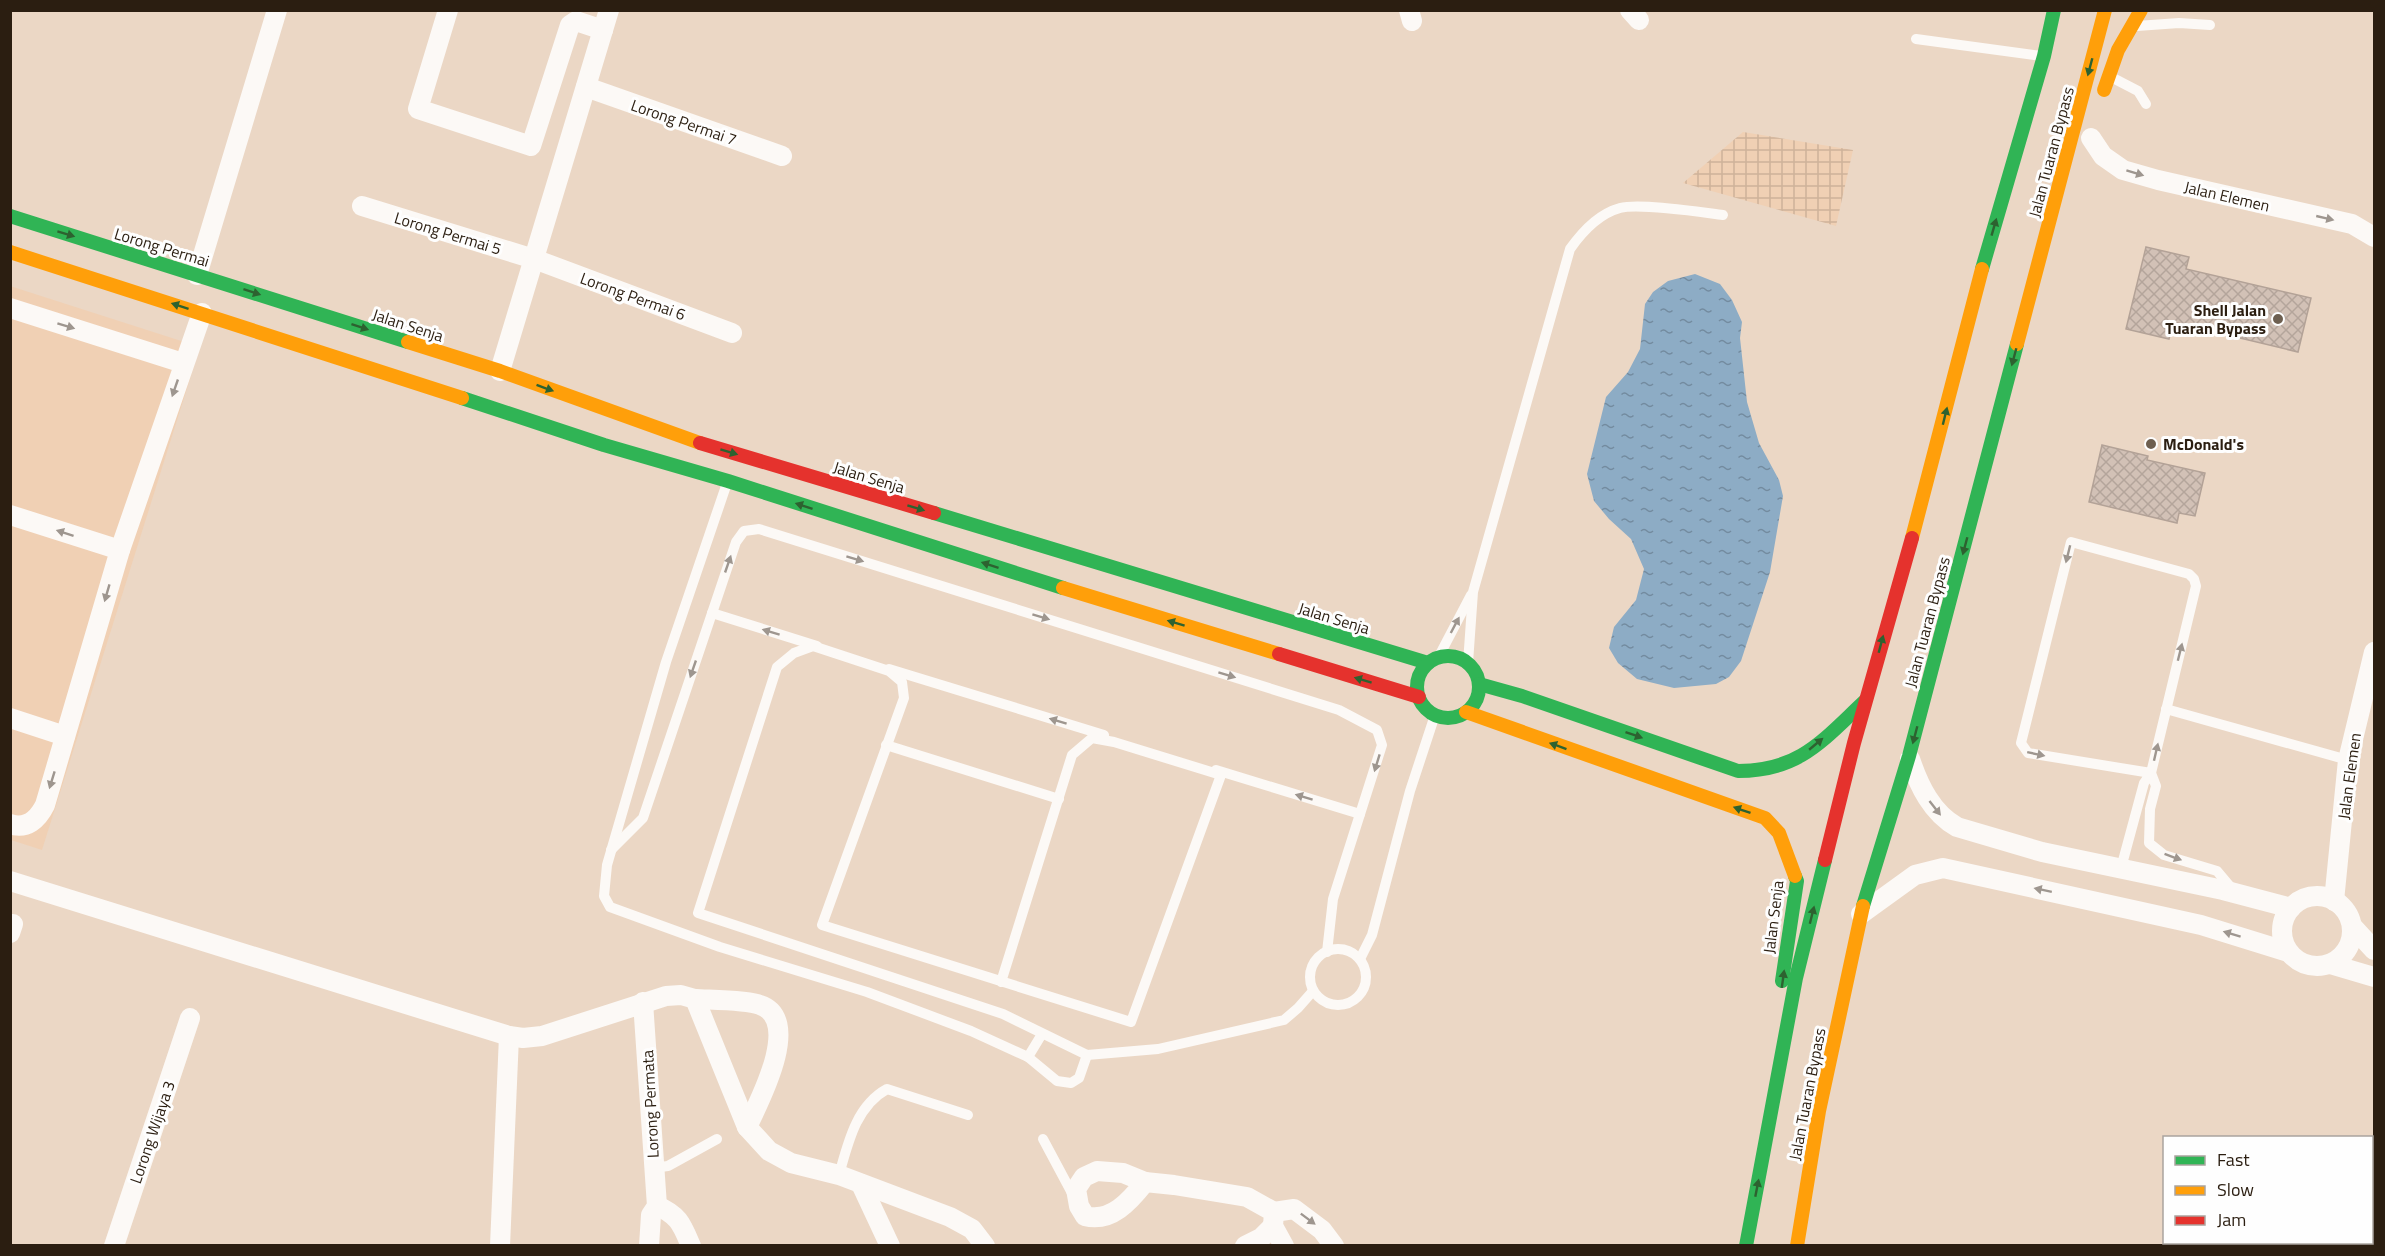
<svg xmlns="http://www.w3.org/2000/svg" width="2385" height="1256" font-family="'Titillium Web',sans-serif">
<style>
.built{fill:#f0d0b4}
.industrial{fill:url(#industrial-grid)}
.water{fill:url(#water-ripples)}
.building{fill:url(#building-cross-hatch);stroke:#b3a297;stroke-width:1.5}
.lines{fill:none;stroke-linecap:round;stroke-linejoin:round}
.lane{stroke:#fcf9f6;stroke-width:10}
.street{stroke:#fcf9f6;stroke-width:20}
.fast{stroke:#30b455;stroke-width:14}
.slow{stroke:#ff9f0a;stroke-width:14}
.jam{stroke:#e5322d;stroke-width:14}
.oneway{fill:#2d6230}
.oneway2{fill:#9e968f}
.poi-dot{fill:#6e5f50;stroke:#fefefe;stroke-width:2}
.labels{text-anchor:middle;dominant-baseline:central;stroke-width:6;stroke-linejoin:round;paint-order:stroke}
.street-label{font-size:16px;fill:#2b1e11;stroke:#fefefe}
.poi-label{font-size:16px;font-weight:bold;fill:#2b1e11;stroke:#fefefe;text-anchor:end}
</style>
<defs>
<pattern id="industrial-grid" width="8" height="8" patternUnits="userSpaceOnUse" patternTransform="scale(1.5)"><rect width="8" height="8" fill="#f0d0b4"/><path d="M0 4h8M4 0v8" fill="none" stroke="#ceb29a"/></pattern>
<pattern id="water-ripples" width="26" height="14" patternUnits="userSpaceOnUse" patternTransform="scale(1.5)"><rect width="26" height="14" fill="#8dacc5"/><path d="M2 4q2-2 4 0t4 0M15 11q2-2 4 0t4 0" fill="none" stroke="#738b9f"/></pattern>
<pattern id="building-cross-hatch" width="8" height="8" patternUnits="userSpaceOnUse" patternTransform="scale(1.5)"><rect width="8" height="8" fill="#d2c1b6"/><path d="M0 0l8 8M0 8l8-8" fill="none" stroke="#b4a59b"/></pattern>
</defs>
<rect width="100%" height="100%" fill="#ebd7c5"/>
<path class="built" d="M 10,286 L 200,347 L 42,850 L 11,840 Z"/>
<path class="industrial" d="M 1743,132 L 1853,150 L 1836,226 L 1683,183 Z"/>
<path class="water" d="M 1695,274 L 1720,284 L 1732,300 L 1742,322 L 1740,338 L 1747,402 L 1759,443 L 1779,480 L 1783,496 L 1770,572 L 1741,661 L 1729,677 L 1716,684 L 1674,688 L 1637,679 L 1618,663 L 1609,648 L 1614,627 L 1636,600 L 1644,569 L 1631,539 L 1609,519 L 1594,501 L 1587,474 L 1606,397 L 1628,372 L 1640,349 L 1645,304 L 1653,292 L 1668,281 Z"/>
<g class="building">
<path d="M 2146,247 L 2189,257 L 2186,269 L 2311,298 L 2298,352 L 2173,322 L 2169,339 L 2126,329 Z"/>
<path d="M 2102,445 L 2148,456 L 2147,460 L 2205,473 L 2195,516 L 2179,513 L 2177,523 L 2089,502 Z"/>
</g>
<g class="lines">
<g class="lane">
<path d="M 2137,26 L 2179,23 L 2210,25"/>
<path d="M 1916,39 L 2041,56"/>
<path d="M 2111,77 L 2138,91 L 2146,104"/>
<path d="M 727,483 L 666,662 L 607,865 L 604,896 L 610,907 L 720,947 L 867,992 L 971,1031 L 1028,1057 L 1057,1081 L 1071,1083 L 1079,1078 L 1087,1055"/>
<path d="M 712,613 L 817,646"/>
<path d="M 1438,658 L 1471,595"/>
<path d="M 1468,663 L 1473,592 L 1570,249 C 1582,232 1598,214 1620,208 C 1640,203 1699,212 1723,215"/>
<path d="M 889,669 L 1104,735"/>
<path d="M 2166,709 L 2348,760"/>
<path d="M 886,745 L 1059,799"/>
<path d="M 1216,770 L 1360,814"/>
<path d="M 611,850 L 643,818 L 736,542 L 744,531 L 759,529 L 1339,710 L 1377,730 L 1382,745 L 1333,899 L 1327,952"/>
<path d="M 2121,868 L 2144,783 L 2151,773 L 2196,586 L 2194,579 L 2189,574 L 2071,542 L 2021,743 L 2028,753 L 2151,773 L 2156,786 L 2150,809 L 2149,843 L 2164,855 L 2217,871 L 2233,890"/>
<circle cx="1338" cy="977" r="28"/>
<path d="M 1360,959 L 1372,935 L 1410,791 L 1435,715"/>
<path d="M 1001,982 L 1072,755 L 1092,738 L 1114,742 L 1221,775 L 1131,1022 L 822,925 L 904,698 L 902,682 L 889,671 L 813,646 L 794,653 L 777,667 L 698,913 L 1003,1014 L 1087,1055 L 1158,1049 L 1284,1020 L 1298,1008 L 1313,991"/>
<path d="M 1028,1057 L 1042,1034"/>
<path d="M 1043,1139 L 1074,1197"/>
<path d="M 653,1168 L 668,1166 L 717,1139"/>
<path d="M 839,1175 C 848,1143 856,1106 887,1089 L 968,1115"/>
</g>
<g class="street">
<path d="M 448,10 L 418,109 L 531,146 L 570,25 L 576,21 L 603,30"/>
<path d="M 1409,10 L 1412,21"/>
<path d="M 1630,10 L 1639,20"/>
<path d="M 586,87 L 782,156"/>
<path d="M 2091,138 L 2103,156 L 2123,170 L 2158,180 L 2352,224 L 2374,237"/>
<path d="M 362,206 L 534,259 L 732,333"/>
<path d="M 197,275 L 277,10"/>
<path d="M 10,308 L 183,363"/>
<path d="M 500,371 L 609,10"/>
<path d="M 10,515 L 120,550"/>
<path d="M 10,718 L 65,736"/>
<path d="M 1910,759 C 1919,786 1932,813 1957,827 L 2042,852 L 2223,890 L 2291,908"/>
<path d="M 10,824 C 27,830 38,819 45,805 L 120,550 L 202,313"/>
<path d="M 10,881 L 509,1036 L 523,1038 L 542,1036 L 666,996 L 681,995 L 695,999 L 747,1127 L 769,1151 L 791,1163 L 839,1175 L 950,1217 L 972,1229 L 985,1246"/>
<circle cx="2317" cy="931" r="35"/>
<path d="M 2334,901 L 2348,760 L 2374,652"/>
<path d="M 1861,914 L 1915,875 L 1943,868 L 2201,925 L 2288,952"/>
<path d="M 2352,926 L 2374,950"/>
<path d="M 10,933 L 13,924"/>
<path d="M 2330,964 L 2374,977"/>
<path d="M 695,999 C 711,1000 747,1000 760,1005 C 803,1019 759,1102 747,1127"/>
<path d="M 643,1002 L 657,1206 L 651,1215 L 649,1246"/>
<path d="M 1097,1171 L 1123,1173 L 1145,1182 C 1130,1201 1111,1223 1085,1216 L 1079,1206 L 1076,1189 L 1084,1177 Z"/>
<path d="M 1145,1182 L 1174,1185 L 1247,1197 L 1274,1212 L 1273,1226 L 1284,1246"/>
<path d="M 861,1184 L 890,1246"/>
<path d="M 657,1206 C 679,1215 682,1225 691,1246"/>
<path d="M 1274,1212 L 1294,1209 L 1322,1230 L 1334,1246"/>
<path d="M 114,1246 L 190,1018"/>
<path d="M 500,1246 L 509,1036"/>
<path d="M 1245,1246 L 1261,1238 L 1273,1226"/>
</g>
<g class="fast">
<path d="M 10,216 L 408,342"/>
<path d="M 1982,269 L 2044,56 L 2054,10"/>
<path d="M 462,398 L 604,445 L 728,481 L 1063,588"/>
<path d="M 934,513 L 1428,663"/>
<circle cx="1448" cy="687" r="31"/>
<path d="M 1479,684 L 1522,696 L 1738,771 C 1800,771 1823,740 1865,701"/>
<path d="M 1863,906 L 1909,756 L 2017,344"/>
<path d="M 1782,981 L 1797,881 L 1795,876"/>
<path d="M 1746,1246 L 1796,978 L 1825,860"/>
</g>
<g class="slow">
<path d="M 2104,90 L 2118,50 L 2141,10"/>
<path d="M 10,252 L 462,398"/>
<path d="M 408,342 L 500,371 L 700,443"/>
<path d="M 2017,344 L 2105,10"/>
<path d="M 1912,538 L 1982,269"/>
<path d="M 1063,588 L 1279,654"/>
<path d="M 1466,712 L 1765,818 L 1779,833 L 1795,876"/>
<path d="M 1797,1246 L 1819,1111 L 1863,906"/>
</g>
<g class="jam">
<path d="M 700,443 L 934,513"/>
<path d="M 1279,654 L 1419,697"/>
<path d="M 1825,860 L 1854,743 L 1912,538"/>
</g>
</g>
<defs><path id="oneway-solid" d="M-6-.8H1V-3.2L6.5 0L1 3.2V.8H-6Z" transform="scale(1.5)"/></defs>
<g class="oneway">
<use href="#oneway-solid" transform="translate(2090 67) rotate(105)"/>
<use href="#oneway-solid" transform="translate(1994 227) rotate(-74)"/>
<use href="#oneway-solid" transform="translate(66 234) rotate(17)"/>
<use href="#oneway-solid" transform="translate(252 292) rotate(18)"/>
<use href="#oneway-solid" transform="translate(180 306) rotate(-162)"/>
<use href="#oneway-solid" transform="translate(360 327) rotate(18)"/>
<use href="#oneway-solid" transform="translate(2014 357) rotate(105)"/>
<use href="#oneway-solid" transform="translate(545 388) rotate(20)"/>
<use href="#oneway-solid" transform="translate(1945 416) rotate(-76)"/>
<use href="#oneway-solid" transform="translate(729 452) rotate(17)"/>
<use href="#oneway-solid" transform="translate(804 506) rotate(-162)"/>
<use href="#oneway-solid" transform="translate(916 508) rotate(17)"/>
<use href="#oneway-solid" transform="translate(1965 546) rotate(105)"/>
<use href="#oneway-solid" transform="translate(990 565) rotate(-162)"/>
<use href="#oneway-solid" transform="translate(1176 623) rotate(-163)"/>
<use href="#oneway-solid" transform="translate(1881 644) rotate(-75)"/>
<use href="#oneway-solid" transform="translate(1363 680) rotate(-163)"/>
<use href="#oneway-solid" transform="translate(1634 735) rotate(19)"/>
<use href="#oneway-solid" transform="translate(1915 735) rotate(105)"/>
<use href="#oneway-solid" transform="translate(1816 744) rotate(-40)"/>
<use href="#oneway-solid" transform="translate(1558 746) rotate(-160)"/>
<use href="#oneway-solid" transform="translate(1742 810) rotate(-161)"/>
<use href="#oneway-solid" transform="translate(1812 915) rotate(-76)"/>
<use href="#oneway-solid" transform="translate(1783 979) rotate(-82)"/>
<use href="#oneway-solid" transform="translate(1757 1188) rotate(-79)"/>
</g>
<g class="oneway2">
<use href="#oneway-solid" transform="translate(2135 173) rotate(17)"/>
<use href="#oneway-solid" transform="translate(2325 218) rotate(13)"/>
<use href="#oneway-solid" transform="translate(66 326) rotate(17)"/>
<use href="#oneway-solid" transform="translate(175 388) rotate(109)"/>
<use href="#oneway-solid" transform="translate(65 533) rotate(-162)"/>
<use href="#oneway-solid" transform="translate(2068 554) rotate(104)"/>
<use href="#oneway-solid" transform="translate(855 559) rotate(17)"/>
<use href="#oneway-solid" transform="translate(728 564) rotate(-71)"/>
<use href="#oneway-solid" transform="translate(107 593) rotate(106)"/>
<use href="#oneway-solid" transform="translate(1041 617) rotate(17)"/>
<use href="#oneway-solid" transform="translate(1455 625) rotate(-62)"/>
<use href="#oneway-solid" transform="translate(771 632) rotate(-163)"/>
<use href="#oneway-solid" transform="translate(2180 652) rotate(-76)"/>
<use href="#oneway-solid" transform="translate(693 669) rotate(109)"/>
<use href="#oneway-solid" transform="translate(1227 675) rotate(17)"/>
<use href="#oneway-solid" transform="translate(1058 721) rotate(-163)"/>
<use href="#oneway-solid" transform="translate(2156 752) rotate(-77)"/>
<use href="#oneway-solid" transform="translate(2036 754) rotate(12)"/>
<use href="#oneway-solid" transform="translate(1377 763) rotate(107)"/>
<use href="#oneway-solid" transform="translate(52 780) rotate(107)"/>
<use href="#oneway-solid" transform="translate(1304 797) rotate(-163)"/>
<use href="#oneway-solid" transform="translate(1935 808) rotate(52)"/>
<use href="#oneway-solid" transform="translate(2173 857) rotate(20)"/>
<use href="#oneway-solid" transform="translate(2043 890) rotate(-168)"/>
<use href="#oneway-solid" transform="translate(2232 934) rotate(-163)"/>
<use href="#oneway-solid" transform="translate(1308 1219) rotate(37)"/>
</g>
<g class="poi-dot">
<circle cx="2278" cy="319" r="6"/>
<circle cx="2151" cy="444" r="6"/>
</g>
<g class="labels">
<g class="street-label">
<text transform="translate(684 122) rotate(19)">Lorong Permai 7</text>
<text transform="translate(2051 152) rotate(-75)">Jalan Tuaran Bypass</text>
<text transform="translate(2227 196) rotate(13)">Jalan Elemen</text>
<text transform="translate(448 233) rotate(17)">Lorong Permai 5</text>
<text transform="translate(162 247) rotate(17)">Lorong Permai</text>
<text transform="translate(633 296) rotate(20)">Lorong Permai 6</text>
<text transform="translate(408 325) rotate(18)">Jalan Senja</text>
<text transform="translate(869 477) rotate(17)">Jalan Senja</text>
<text transform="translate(1334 618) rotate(17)">Jalan Senja</text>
<text transform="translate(1927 622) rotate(-75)">Jalan Tuaran Bypass</text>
<text transform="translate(2349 776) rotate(-82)">Jalan Elemen</text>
<text transform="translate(1773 917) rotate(-83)">Jalan Senja</text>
<text transform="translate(1807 1094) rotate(-79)">Jalan Tuaran Bypass</text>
<text transform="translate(650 1104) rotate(-93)">Lorong Permata</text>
<text transform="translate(152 1132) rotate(-71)">Lorong Wijaya 3</text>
</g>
<g class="poi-label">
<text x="2266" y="310">Shell Jalan<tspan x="2266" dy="18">Tuaran Bypass</tspan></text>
<text x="2163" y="444" text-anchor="start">McDonald's</text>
</g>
</g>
<rect width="2385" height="1256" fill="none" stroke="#2b1e11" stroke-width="24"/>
<rect x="2163" y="1136" width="210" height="108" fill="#fefefe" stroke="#aaa49f" stroke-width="1.5"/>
<rect x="2175" y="1156" width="30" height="9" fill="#30b455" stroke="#aaa49f" stroke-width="1.5"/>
<text x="2217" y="1166" font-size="18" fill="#2b1e11">Fast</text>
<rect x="2175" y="1186" width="30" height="9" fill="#ff9f0a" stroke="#aaa49f" stroke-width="1.5"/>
<text x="2217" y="1196" font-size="18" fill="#2b1e11">Slow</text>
<rect x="2175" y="1216" width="30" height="9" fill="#e5322d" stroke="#aaa49f" stroke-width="1.5"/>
<text x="2217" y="1226" font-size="18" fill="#2b1e11">Jam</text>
</svg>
